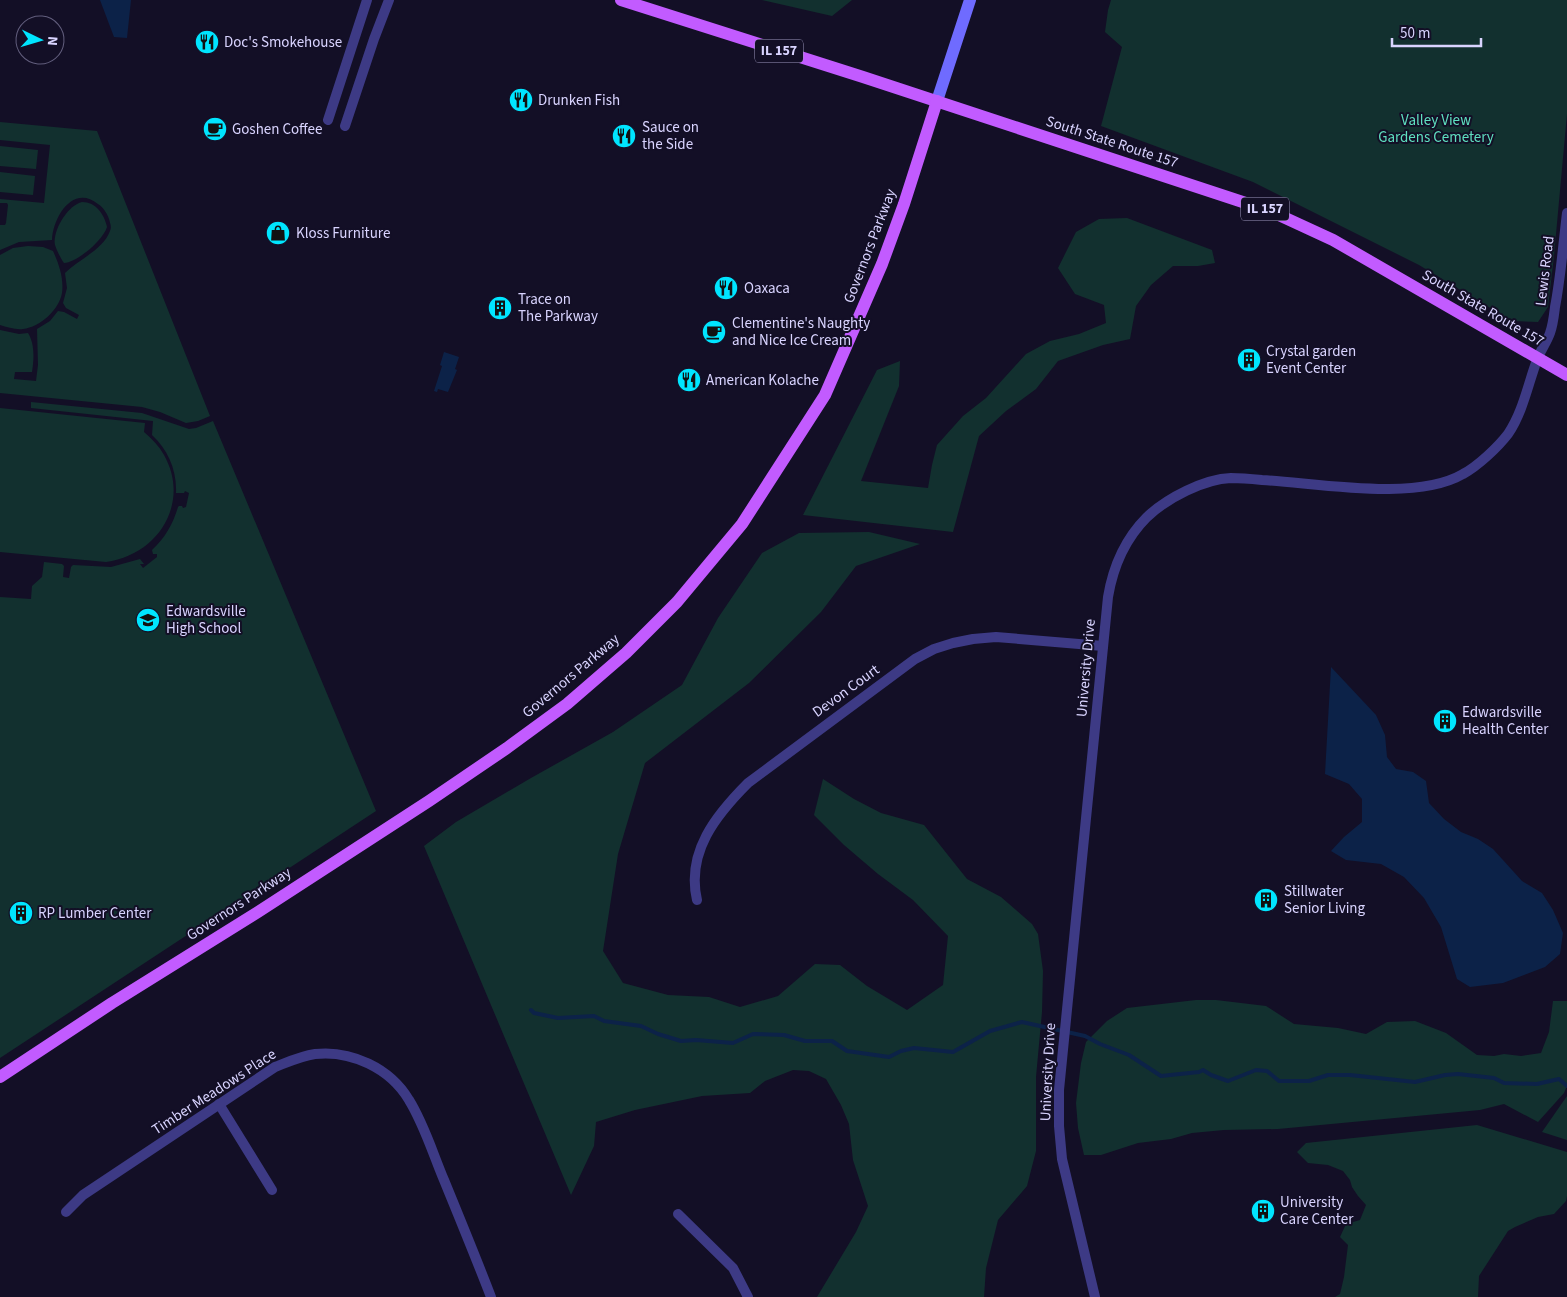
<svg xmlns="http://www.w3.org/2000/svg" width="1567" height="1297" font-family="'Source Sans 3',sans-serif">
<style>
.green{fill:#12302f}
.water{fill:#0c2248}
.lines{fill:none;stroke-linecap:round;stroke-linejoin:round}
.stream{stroke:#0c2248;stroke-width:4}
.street{stroke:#3d3a85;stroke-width:10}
.secondary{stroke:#6f6bff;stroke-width:12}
.primary{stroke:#c25bff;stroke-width:12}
.labels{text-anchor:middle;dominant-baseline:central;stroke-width:4;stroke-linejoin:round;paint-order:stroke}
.shield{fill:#130f26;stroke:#9e99be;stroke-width:1}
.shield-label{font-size:14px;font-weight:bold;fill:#d9d4ff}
.poi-label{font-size:15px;fill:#d9d4ff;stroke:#130f26;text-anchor:start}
.park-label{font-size:15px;fill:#5fe0c0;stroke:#130f26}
.street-label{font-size:15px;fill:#d9d4ff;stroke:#130f26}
</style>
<rect width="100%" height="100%" fill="#130f26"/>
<g class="green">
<path d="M 762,0 L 852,0 L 832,16 Z"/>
<path d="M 1111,0 L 1567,0 L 1567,114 L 1554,256 L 1548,307 L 1538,322 L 1512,321 L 1419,265 L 1253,182 L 1101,126 L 1122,47 L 1105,32 L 1108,10 Z"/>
<path d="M 0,122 L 97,131 L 210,416 L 198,421 L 186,423 L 160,412 L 142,407 L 0,393 L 0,330 L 19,334 L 28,333 C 35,344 34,360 32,372 L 15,372 L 14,379 L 36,381 L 38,365 L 37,329 L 50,321 L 58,311 L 64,312 L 77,319 L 79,315 L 66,308 L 63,303 L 67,288 L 65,273 C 79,259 103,250 110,231 C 112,227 110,223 109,219 C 107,213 103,207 98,204 C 73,184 53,217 52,240 L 19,242 L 0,250 L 0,225 L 5,225 L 6,223 L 8,205 L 7,203 L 0,203 L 0,199 L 44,203 L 50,145 L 0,140 Z"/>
<path d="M 0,146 L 38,150 L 36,169 L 0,166 Z"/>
<path d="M 0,172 L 35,176 L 33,195 L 0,192 Z"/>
<path d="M 82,202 C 96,202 104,214 107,227 C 103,240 78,262 64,263 C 61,259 57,251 55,245 C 52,231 68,205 82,202 Z"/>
<path d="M 1127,218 L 1212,250 L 1215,263 L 1198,266 L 1173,266 L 1151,285 L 1136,306 L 1130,339 L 1103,345 L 1058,361 L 1036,389 L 1006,411 L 979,436 L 953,532 L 803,515 L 877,370 L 900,361 L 899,386 L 861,481 L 928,488 L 932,465 L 937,445 L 963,416 L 986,398 L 1026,354 L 1050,341 L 1079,334 L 1106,323 L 1104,305 L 1075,294 L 1058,268 L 1076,232 L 1099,219 Z"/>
<path d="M 28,246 L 43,247 L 53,251 C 59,264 64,279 62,293 C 59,310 40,327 23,329 C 16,330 7,327 0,325 L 0,255 L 13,248 Z"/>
<path d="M 31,402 L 142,413 L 189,429 L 196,428 L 213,421 L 376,811 L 0,1058 L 0,597 L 31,599 L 32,586 L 42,577 L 44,562 L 62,564 L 64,566 L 63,577 L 69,578 L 71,567 L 73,565 L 111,567 L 140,559 L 144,564 L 140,564 L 143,568 L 157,557 L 157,554 L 153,554 L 152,550 C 165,538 173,524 178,507 L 179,506 L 182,506 L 183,508 L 186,507 L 189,493 L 185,491 L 184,493 L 176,493 C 177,470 168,450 152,435 L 153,421 L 31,408 Z"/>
<path d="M 0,408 L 145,423 L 144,432 C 152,439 159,446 164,455 C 191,503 158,555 106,562 L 0,552 Z"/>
<path d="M 869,532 L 920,544 L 856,566 L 821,612 L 749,683 L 645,763 L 618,854 L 603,951 L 623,983 L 668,995 L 709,997 L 740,1007 L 778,996 L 815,964 L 840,965 L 867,986 L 907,1010 L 943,985 L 948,936 L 913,900 L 878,874 L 844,845 L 814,815 L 823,779 L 854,799 L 881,813 L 924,825 L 967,879 L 1001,897 L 1032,924 L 1038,934 L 1043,971 L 1042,1012 L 1036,1077 L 1036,1151 L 1027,1186 L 998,1220 L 986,1268 L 984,1297 L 817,1297 L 856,1232 L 868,1206 L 853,1160 L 849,1124 L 841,1105 L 826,1079 L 809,1071 L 793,1070 L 765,1081 L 750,1093 L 702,1096 L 635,1110 L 596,1122 L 594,1146 L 571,1195 L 424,846 L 456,822 L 531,778 L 613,732 L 682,685 L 718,618 L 762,553 L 799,533 Z"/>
<path d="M 1196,1000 L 1216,1000 L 1266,1006 L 1294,1024 L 1338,1028 L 1366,1034 L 1387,1022 L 1415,1021 L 1446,1033 L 1477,1055 L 1494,1056 L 1504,1054 L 1521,1056 L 1541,1053 L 1549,1032 L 1553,1001 L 1567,1001 L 1567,1086 L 1564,1093 L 1538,1122 L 1504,1104 L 1480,1110 L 1278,1129 L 1224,1130 L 1192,1133 L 1171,1139 L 1138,1143 L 1101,1155 L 1084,1155 L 1078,1128 L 1076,1103 L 1081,1063 L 1086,1042 L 1107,1021 L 1127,1008 Z"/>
<path d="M 1567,1096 L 1567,1140 L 1542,1132 Z"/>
<path d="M 1477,1125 L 1567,1152 L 1567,1196 L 1566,1201 L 1554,1214 L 1538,1217 L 1515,1227 L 1508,1231 L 1479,1276 L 1478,1297 L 1335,1297 L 1340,1294 L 1344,1277 L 1348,1245 L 1340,1237 L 1346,1224 L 1360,1220 L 1366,1205 L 1358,1196 L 1352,1187 L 1350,1180 L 1343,1171 L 1328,1165 L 1308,1163 L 1297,1152 L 1306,1143 Z"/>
</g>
<g class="water">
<path d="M 100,0 L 131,0 L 127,38 L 114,37 Z"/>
<path d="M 444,352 L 459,357 L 455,369 L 457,370 L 448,392 L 438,389 L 437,392 L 434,391 L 442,366 L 440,365 Z"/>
<path d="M 1331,667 L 1376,715 L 1385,735 L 1387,757 L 1396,769 L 1413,772 L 1426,781 L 1429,803 L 1444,819 L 1461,832 L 1478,839 L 1493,849 L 1522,881 L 1542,893 L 1553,910 L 1563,933 L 1560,954 L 1545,967 L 1503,983 L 1470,987 L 1457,979 L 1441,927 L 1424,898 L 1404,877 L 1381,864 L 1346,860 L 1331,851 L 1344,837 L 1362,822 L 1362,799 L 1349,784 L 1325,774 Z"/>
</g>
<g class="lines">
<path class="stream" d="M 531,1010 L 534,1013 L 558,1018 L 594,1016 L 604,1021 L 641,1026 L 658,1034 L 681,1041 L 696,1040 L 733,1043 L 753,1034 L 784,1035 L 805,1041 L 832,1041 L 847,1051 L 889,1057 L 901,1051 L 914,1048 L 953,1052 L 990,1031 L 1022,1022 L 1085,1036 L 1100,1044 L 1129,1055 L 1161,1076 L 1199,1072 L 1203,1070 L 1211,1075 L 1228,1081 L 1256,1070 L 1267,1071 L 1279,1081 L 1309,1081 L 1328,1075 L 1350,1075 L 1415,1082 L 1445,1075 L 1458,1074 L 1494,1078 L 1504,1083 L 1537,1084 L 1559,1079 L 1567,1086"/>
<g class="street">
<path d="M 328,120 L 367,0"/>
<path d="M 345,126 L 374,39 L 389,0"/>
<path d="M 697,900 C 686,852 716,815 748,783 L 915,659 L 934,649 L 953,643 L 973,639 L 996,637 L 1103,646"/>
<path d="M 219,1104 L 272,1190"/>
<path d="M 66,1212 L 83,1195 L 275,1067 C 288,1062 301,1056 315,1054 C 351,1050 390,1068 409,1100 C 424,1124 433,1154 444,1180 C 460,1219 476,1258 491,1297"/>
<path d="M 678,1214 L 733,1268 L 748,1297"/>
<path d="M 1095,1297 L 1062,1159 L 1059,1126 L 1059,1090 L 1108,597 C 1113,567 1125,539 1147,517 C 1167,498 1204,479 1231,478 C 1241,478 1252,479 1262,480 C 1317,483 1415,502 1463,474 C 1478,466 1498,447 1508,434 C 1523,412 1528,384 1537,360 C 1540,351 1547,342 1550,333 C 1553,325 1554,315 1555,307 C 1561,276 1563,245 1567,213"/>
</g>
<path class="secondary" d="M 937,101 L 970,0"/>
<g class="primary">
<path d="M 621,0 L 863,77 L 1270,211 L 1333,240 L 1567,375"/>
<path d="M 0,1077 L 112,1003 L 258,912 L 429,801 L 507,748 L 567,704 L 626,653 L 677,602 L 742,524 L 825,395 L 882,264 L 904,204 L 937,101"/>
</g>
</g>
<defs>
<g id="restaurant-disc" transform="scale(1.25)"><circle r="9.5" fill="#00e5ff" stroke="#130f26"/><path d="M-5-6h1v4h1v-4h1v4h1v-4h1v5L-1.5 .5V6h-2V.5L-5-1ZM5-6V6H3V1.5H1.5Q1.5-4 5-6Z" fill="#111"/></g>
<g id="cafe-disc" transform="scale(1.25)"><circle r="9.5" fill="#00e5ff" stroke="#130f26"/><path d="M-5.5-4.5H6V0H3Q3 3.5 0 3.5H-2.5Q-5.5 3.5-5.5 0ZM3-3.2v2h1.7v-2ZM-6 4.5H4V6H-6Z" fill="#111"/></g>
<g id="shop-disc" transform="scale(1.25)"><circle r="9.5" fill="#00e5ff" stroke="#130f26"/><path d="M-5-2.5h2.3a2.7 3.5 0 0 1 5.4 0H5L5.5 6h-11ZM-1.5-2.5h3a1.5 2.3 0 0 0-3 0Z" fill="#111"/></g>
<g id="building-disc" transform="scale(1.25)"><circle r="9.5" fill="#00e5ff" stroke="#130f26"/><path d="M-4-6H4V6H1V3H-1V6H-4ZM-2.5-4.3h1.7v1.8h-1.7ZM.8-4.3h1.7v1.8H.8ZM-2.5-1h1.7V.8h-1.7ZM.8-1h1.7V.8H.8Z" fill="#111"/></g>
<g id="school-disc" transform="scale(1.25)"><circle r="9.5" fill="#00e5ff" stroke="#130f26"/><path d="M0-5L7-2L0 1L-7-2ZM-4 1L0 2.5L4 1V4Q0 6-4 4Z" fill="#111"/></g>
</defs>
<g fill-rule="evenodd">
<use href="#restaurant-disc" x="207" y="42"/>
<use href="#restaurant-disc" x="521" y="100"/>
<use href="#cafe-disc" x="215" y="129"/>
<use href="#restaurant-disc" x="624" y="136"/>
<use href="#shop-disc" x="278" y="233"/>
<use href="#restaurant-disc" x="726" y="288"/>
<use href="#building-disc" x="500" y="308"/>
<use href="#cafe-disc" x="714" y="332"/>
<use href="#building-disc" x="1249" y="360"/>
<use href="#restaurant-disc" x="689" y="380"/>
<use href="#school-disc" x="148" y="620"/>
<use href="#building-disc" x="1445" y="721"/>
<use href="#building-disc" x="1266" y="900"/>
<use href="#building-disc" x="21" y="913"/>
<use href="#building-disc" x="1263" y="1211"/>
</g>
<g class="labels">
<g class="shield">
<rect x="755" y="39.5" width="48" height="23" rx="4"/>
<rect x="1241" y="197.5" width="48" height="23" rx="4"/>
</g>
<g class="shield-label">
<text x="779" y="51">IL 157</text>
<text x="1265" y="209">IL 157</text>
</g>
<g class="poi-label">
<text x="224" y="42">Doc's Smokehouse</text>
<text x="538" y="100">Drunken Fish</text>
<text x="642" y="127">Sauce on<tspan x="642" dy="17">the Side</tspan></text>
<text x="232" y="129">Goshen Coffee</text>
<text x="296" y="233">Kloss Furniture</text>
<text x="744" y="288">Oaxaca</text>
<text x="518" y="299">Trace on<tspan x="518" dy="17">The Parkway</tspan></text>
<text x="732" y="323">Clementine's Naughty<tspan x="732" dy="17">and Nice Ice Cream</tspan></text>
<text x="1266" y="351">Crystal garden<tspan x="1266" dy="17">Event Center</tspan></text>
<text x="706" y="380">American Kolache</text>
<text x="166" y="611">Edwardsville<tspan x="166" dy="17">High School</tspan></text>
<text x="1462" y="712">Edwardsville<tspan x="1462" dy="17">Health Center</tspan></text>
<text x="1284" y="891">Stillwater<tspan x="1284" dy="17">Senior Living</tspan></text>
<text x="38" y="913">RP Lumber Center</text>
<text x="1280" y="1202">University<tspan x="1280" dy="17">Care Center</tspan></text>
</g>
<g class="park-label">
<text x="1436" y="120">Valley View<tspan x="1436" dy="17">Gardens Cemetery</tspan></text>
</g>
<g class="street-label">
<text transform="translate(1112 142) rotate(18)">South State Route 157</text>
<text transform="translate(870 246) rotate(-69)">Governors Parkway</text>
<text transform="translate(1545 271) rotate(-83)">Lewis Road</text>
<text transform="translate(1483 308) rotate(30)">South State Route 157</text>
<text transform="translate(1086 668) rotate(-85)">University Drive</text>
<text transform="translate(571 676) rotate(-40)">Governors Parkway</text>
<text transform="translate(846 691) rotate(-36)">Devon Court</text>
<text transform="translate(239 904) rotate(-33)">Governors Parkway</text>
<text transform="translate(1048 1072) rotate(-87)">University Drive</text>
<text transform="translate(214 1092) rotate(-33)">Timber Meadows Place</text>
</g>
</g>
<g transform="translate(40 40) rotate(95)"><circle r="24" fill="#130f26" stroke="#625e7d"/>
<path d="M0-4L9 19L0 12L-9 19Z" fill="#00e5ff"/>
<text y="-8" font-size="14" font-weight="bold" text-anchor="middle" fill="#d9d4ff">N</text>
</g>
<path d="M1392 38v8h89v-8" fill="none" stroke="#d9d4ff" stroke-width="2.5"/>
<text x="1400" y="38" font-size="15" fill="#d9d4ff" stroke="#130f26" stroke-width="4" paint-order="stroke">50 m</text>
</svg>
